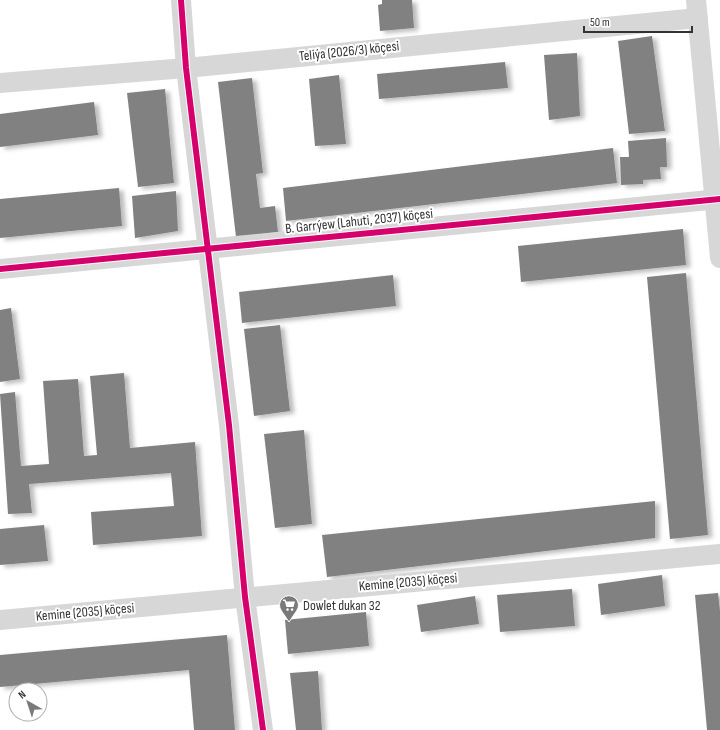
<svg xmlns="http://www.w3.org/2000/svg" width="720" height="730" font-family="'Sofia Sans Condensed',sans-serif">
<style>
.building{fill:#818181;filter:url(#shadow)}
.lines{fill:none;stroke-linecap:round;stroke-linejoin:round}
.minor{stroke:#d7d7d7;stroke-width:20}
.cycleway-casing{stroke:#fff;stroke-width:8}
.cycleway{stroke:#d6006c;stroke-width:6}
.labels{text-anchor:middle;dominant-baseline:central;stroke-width:4;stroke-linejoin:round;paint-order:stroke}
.street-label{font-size:14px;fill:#333;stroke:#fff}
.poi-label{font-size:14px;fill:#333;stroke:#fff;text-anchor:start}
</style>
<defs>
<filter id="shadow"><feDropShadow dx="4.5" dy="2.5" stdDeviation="2" flood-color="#0004"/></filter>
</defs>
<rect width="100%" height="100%" fill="#fff"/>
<g class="building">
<path d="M 382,0 L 412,0 L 414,28 L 380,31 L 378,5 L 382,4 Z"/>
<path d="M 652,36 L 665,131 L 629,134 L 618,41 Z"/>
<path d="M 577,53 L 580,116 L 549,120 L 544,55 Z"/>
<path d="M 505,62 L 508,88 L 379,99 L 377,74 Z"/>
<path d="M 339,75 L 346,144 L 315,146 L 309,79 Z"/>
<path d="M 252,78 L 263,173 L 256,174 L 260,208 L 275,206 L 278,232 L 236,237 L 218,82 Z"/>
<path d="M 165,89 L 174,183 L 138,187 L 127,93 Z"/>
<path d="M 94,102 L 98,135 L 0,147 L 0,114 Z"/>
<path d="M 666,138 L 667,167 L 660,167 L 661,179 L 643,180 L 643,184 L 621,185 L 620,157 L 629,157 L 628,141 Z"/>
<path d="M 613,148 L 617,183 L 286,221 L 283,188 Z"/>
<path d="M 119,188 L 122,226 L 0,238 L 0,199 Z"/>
<path d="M 176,191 L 178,231 L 135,238 L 132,196 Z"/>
<path d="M 683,229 L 686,265 L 521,282 L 518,246 Z"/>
<path d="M 686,273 L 708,535 L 670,539 L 647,277 Z"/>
<path d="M 393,275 L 396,306 L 242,323 L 239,292 Z"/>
<path d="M 11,308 L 20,379 L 0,382 L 0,310 Z"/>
<path d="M 280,325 L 290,411 L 254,416 L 244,329 Z"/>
<path d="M 124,373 L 130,448 L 195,442 L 202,536 L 93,545 L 91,512 L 174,506 L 171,473 L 29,484 L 32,513 L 8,514 L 0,394 L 15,392 L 21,466 L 49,464 L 43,381 L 78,379 L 84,456 L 97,455 L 90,376 Z"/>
<path d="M 304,430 L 312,524 L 275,528 L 264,434 Z"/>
<path d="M 655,501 L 655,538 L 327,577 L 322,535 Z"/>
<path d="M 44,525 L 48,561 L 0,565 L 0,529 Z"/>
<path d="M 662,575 L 665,606 L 601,615 L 598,584 Z"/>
<path d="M 572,589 L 575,626 L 500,632 L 497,595 Z"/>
<path d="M 718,593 L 720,611 L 720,730 L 707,730 L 695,595 Z"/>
<path d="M 475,596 L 479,624 L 421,632 L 417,605 Z"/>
<path d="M 366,612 L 369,646 L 288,654 L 285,620 Z"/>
<path d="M 227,635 L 235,730 L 194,730 L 189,670 L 0,687 L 0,655 Z"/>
<path d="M 318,671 L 322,730 L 296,730 L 290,673 Z"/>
</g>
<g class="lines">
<g class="minor">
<path d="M 181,0 L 186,68 L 229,425 L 245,597 L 263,730"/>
<path d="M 696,0 L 720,258"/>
<path d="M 0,83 L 186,68 L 698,18"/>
<path d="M 0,269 L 720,199"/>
<path d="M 0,620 L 720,554"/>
</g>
<g class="cycleway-casing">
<g id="cycleway">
<path d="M 181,0 L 186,68 L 229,425 L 245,597 L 263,730"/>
<path d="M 0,269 L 720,199"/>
</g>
</g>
<use href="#cycleway" class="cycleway"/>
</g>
<defs>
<g id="supermarket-pin" transform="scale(1)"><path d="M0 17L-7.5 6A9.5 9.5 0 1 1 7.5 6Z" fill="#7a7a7a" stroke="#fff"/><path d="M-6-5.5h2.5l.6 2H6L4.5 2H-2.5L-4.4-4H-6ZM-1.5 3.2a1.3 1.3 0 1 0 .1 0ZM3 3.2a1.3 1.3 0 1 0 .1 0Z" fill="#fff"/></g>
</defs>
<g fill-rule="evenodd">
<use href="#supermarket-pin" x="289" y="605"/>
</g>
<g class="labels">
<g class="street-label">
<text transform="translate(349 51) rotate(-6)">Teliýa (2026/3) köçesi</text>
<text transform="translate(359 221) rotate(-6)">B. Garrýew (Lahuti, 2037) köçesi</text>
<text transform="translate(408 582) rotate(-5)">Kemine (2035) köçesi</text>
<text transform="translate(85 612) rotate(-5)">Kemine (2035) köçesi</text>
</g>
<g class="poi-label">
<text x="303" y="605">Dowlet dukan 32</text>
</g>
</g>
<g transform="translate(28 702) rotate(321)"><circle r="19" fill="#ffffff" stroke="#adadad"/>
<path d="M0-3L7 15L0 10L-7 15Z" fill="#7a7a7a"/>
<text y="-6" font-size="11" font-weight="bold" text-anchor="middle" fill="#333333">N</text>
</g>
<path d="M584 26v6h108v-6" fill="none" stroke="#333333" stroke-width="2"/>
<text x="590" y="26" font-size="12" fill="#333333" stroke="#ffffff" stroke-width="3" paint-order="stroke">50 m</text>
</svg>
